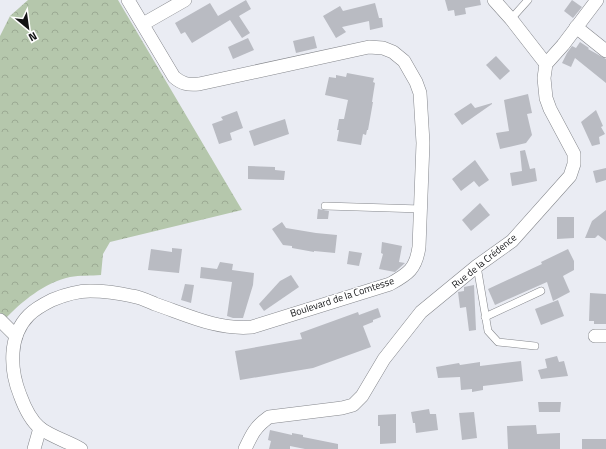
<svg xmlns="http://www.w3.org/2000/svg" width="606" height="449" font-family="'Titillium Web',sans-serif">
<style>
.forest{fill:url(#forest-crowns)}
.building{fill:#b9bbc2}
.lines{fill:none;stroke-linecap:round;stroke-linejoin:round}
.service-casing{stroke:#85878c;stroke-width:8}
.minor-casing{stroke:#85878c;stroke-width:14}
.service{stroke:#fff;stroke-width:7}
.minor{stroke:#fff;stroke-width:13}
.labels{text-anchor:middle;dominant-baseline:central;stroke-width:3;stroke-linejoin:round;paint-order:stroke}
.street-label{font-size:10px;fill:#121315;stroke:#fff}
</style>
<defs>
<pattern id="forest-crowns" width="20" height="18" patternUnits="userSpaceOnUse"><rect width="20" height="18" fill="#b5c7ac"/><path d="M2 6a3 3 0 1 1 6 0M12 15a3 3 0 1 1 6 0" fill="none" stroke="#9baa93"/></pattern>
</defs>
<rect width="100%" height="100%" fill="#eaecf3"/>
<path class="forest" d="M 28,0 L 118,0 L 242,210 L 110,242 L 103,254 L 101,275 C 91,276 80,275 70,277 C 44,283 22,301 4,320 L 0,316 L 0,36 L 10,16 Z"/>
<g class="building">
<path d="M 246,0 L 251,9 L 239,16 L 250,33 L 242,38 L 230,20 L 192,43 L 185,32 L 181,34 L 175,23 L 210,3 L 218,16 Z"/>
<path d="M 445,0 L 480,0 L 481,5 L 465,8 L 466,14 L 455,16 L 454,10 L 448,11 Z"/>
<path d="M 572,0 L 582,7 L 573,18 L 564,11 Z"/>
<path d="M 375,3 L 379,18 L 382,18 L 383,27 L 370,30 L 369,21 L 342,27 L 346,32 L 336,38 L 323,16 L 340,6 L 343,11 Z"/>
<path d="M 314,36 L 317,48 L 296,53 L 293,41 Z"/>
<path d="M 248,38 L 254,50 L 233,59 L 228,47 Z"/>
<path d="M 580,42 L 589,48 L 588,49 L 606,59 L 606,83 L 575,58 L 571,67 L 562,63 L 567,53 L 572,46 L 576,48 Z"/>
<path d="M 496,56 L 510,71 L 500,80 L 486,65 Z"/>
<path d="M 347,73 L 374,78 L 373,82 L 375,83 L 372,102 L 373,102 L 368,130 L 367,130 L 366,135 L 363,134 L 361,145 L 337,141 L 339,130 L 337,130 L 339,119 L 344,119 L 348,100 L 325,95 L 329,77 L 336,78 L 336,75 L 346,77 Z"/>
<path d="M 528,94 L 532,113 L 527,114 L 532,135 L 526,143 L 500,149 L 496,133 L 509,131 L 504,100 Z"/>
<path d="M 471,103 L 475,108 L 492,103 L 492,104 L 462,125 L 454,114 Z"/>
<path d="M 596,110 L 603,126 L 601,127 L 605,134 L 599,137 L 600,144 L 592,146 L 581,122 Z"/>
<path d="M 237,111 L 243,128 L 230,133 L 232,140 L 219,144 L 212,124 L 223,120 L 221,117 Z"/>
<path d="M 285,119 L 289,134 L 254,146 L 249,131 Z"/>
<path d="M 525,150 L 530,169 L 535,168 L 537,181 L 512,186 L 510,173 L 522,171 L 520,151 Z"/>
<path d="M 475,160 L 489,180 L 479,187 L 474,181 L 461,191 L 452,179 Z"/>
<path d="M 248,166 L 275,167 L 275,170 L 285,171 L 284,180 L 248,179 Z"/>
<path d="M 606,168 L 606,180 L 596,183 L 593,171 Z"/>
<path d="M 480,203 L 490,215 L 471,231 L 462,220 Z"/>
<path d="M 318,209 L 329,211 L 328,219 L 317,219 Z"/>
<path d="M 606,210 L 606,241 L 598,235 L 595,238 L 585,238 L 592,221 Z"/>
<path d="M 557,217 L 574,217 L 574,238 L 557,239 Z"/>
<path d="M 282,222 L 286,228 L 316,233 L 337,235 L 335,253 L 314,251 L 314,252 L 292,248 L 292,246 L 283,245 L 272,229 Z"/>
<path d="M 382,242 L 402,246 L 399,262 L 405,263 L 395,272 L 379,269 L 383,254 L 381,253 Z"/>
<path d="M 172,248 L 182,249 L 179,273 L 148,270 L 151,249 L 172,252 Z"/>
<path d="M 568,249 L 574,261 L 574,270 L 563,276 L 570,292 L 553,301 L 547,282 L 495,305 L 488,289 L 542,264 L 541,262 Z"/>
<path d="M 349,251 L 362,253 L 359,266 L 347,264 Z"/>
<path d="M 220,262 L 233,264 L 232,270 L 254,273 L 253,285 L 243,318 L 233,318 L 227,316 L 232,282 L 200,278 L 201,267 L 217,269 Z"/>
<path d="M 291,275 L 299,287 L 264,311 L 259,304 L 280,281 Z"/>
<path d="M 185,284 L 194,285 L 191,303 L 181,300 Z"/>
<path d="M 474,285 L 476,330 L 469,331 L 466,307 L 460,308 L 458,292 L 464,291 L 464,287 Z"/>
<path d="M 590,293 L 606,294 L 606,324 L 594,324 L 594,321 L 589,321 Z"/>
<path d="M 558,300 L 564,316 L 541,325 L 535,309 Z"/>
<path d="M 378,308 L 381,317 L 373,320 L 373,322 L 363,326 L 371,347 L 313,368 L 240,380 L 235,351 L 302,339 L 300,333 L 358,312 L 359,315 Z"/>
<path d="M 557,356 L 559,362 L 564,361 L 568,376 L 541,379 L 538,370 L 547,368 L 545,359 Z"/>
<path d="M 521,361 L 523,381 L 483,386 L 483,390 L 472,392 L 472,389 L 461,390 L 460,377 L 438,378 L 436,367 L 459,363 L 460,365 L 480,362 L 480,366 Z"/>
<path d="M 538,402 L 561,402 L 560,412 L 539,412 Z"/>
<path d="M 429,409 L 430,414 L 436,414 L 438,430 L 416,433 L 415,423 L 413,423 L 411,412 Z"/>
<path d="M 474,412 L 477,438 L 462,440 L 459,413 Z"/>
<path d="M 396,414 L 396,443 L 380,444 L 380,426 L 378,426 L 378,415 Z"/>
<path d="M 536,425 L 537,434 L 560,433 L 560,449 L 508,449 L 507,426 Z"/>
<path d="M 270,430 L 292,435 L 292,433 L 303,435 L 303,437 L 338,444 L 338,449 L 305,449 L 290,446 L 290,449 L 269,449 L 271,441 L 268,440 Z"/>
<rect x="582" y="439" width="24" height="10"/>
</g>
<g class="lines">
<g class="service-casing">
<g id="service">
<path d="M 511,19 L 528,0"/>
<path d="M 325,206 L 421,209"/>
<path d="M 477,266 L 488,331 L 498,342 L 535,346"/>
<path d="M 485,317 L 541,291"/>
</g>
</g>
<g class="minor-casing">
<g id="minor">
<path d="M 494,0 L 511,19 L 546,64"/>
<path d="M 143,24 L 185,0"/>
<path d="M 576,27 L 606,51"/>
<path d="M 0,320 L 16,336"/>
<path d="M 595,336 L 606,336"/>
<path d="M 34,449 L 40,428"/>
<path d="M 81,449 C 69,442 50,436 40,428 C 30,420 24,406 20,395 C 10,370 8,336 29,315 C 35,309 44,304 52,300 C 64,295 77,291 90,291 C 104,291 119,293 132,296 C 140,297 148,301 155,304 C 187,315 217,330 252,327 L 390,284 C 408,274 416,269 419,247 L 423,143 L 420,93 L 416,82 L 404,61 L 393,52 L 383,48 L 369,47 L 199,84 C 188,85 182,84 174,77 L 128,0"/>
<path d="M 245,449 C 252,434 255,427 269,417 L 342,408 L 353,405 L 362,396 L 384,359 L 421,312 L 477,266 L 512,241 L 570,176 L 574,164 L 574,154 L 550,109 L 546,98 L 544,78 L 546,64 L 563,45 L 597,0"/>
</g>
</g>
<use href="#service" class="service"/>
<use href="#minor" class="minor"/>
</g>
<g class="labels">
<g class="street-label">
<text transform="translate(484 261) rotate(-39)">Rue de la Crédence</text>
<text transform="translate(342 297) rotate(-18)">Boulevard de la Comtesse</text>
</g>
</g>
<g transform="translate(28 28) rotate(151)" stroke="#ffffff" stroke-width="3" paint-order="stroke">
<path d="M0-3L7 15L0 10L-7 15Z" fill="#121315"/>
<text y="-6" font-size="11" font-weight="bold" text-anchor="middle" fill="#121315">N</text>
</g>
</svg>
